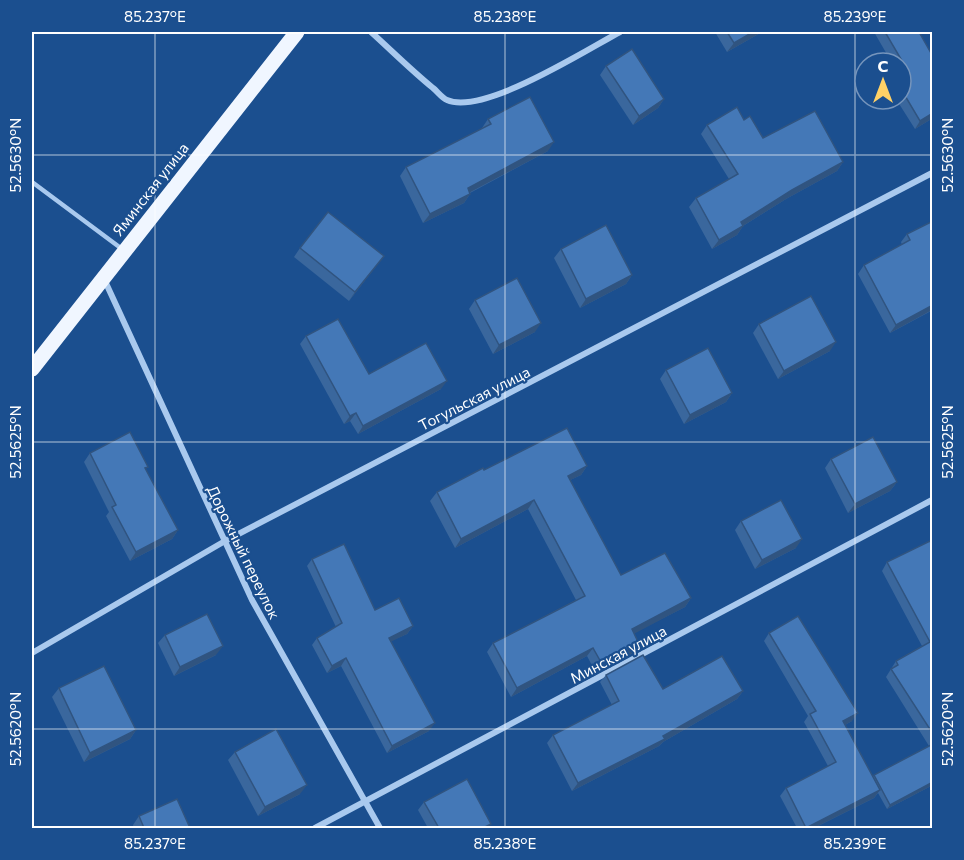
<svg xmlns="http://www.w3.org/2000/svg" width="964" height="860" font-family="Commissioner,sans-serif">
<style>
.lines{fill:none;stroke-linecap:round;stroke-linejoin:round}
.service{stroke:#a9c9ee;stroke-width:4.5}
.minor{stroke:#a9c9ee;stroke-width:6}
.primary{stroke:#f0f6ff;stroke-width:15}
.wall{fill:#3a679d}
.shaded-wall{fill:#305480}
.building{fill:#4478b7;stroke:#305480;stroke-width:1.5}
.ticks{fill:none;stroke:#fff;stroke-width:1.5;stroke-opacity:0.45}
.labels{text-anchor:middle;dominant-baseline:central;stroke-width:4.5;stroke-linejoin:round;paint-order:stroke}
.street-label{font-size:15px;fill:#fff;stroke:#1b4f8f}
.neatline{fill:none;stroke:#fff;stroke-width:2}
.ticks-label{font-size:15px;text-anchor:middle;fill:#fff}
</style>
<rect width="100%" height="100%" fill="#1b4f8f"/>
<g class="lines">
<path class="service" d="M 32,182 L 122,249"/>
<g class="minor">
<path d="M 371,32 C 392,51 411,70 433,88 C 437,91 442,98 447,100 C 483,116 586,50 620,32"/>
<path d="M 105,281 L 252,600 L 380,828"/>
<path d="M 32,653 L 225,541 L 932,173"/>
<path d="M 315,828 L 932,500"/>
</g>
<path class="primary" d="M 32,369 L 297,32"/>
</g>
<g class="wall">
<path d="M 715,32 L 762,32 L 727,52 Z"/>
<path d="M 874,32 L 919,32 L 931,53 L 933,52 L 933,118 L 915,129 L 896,99 L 901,99 L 901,63 L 892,63 Z"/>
<path d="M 606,66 L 664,99 L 658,108 L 633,125 L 600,75 Z"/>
<path d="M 488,119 L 548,151 L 470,193 L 470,194 L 464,203 L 423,223 L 400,176 L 406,167 L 483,129 L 482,128 Z"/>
<path d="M 744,120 L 763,138 L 843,162 L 837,171 L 786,199 L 743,226 L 737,235 L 712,249 L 689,207 L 696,198 L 729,179 L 701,134 L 707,125 Z"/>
<path d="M 933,221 L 933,310 L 890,333 L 858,274 L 864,265 L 902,245 L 901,242 L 907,234 Z"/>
<path d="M 300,248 L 384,256 L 349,301 L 294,257 Z"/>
<path d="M 561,249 L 632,275 L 626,284 L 580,308 L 554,258 Z"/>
<path d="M 475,300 L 535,332 L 493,354 L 469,309 Z"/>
<path d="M 759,324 L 830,351 L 778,379 L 753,333 Z"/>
<path d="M 306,336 L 369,374 L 441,389 L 358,434 L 350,421 L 344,424 L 300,344 Z"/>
<path d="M 666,370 L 732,393 L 726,402 L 684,424 L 660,379 Z"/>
<path d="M 90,453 L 146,470 L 178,530 L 172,539 L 130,561 L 106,516 L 109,512 L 84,462 Z"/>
<path d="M 831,459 L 897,482 L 890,491 L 848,513 L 825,468 Z"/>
<path d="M 587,466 L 581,475 L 570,480 L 621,575 L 691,598 L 685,607 L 634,633 L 639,644 L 633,653 L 596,673 L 587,656 L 511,697 L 487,652 L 493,643 L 576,600 L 528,509 L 455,548 L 430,501 L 437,492 L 484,470 Z"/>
<path d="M 741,521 L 796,548 L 755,569 L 735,530 Z"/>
<path d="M 933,546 L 933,785 L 887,809 L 878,793 L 874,798 L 814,828 L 797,828 L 780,796 L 786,788 L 828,766 L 804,722 L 808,716 L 764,641 L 769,633 L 852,721 L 845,725 L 873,777 L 874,775 L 929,746 L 886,677 L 896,661 L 922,646 L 882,571 L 887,562 Z"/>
<path d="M 312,559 L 375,610 L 413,626 L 407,634 L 391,641 L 429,731 L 387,753 L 341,666 L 327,673 L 312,645 L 317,638 L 336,627 L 307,566 Z"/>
<path d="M 165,635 L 216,655 L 174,676 L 158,643 Z"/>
<path d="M 606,675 L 663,689 L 743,691 L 737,699 L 663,742 L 659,746 L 572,791 L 547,743 L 553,735 L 612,705 L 600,682 Z"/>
<path d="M 59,688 L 136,730 L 130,739 L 84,762 L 52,697 Z"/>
<path d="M 235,752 L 300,794 L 258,816 L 228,760 Z"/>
<path d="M 424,802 L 488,828 L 428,828 L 418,810 Z"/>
<path d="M 139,816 L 190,828 L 134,828 L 133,825 Z"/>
</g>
<g class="shaded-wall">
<path d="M 753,32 L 762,32 L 727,52 L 734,43 Z"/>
<path d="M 664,99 L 658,108 L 633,125 L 639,116 Z"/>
<path d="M 933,113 L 933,118 L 915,129 L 920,121 Z"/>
<path d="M 554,142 L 548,151 L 461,197 L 468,188 Z"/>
<path d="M 843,162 L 837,171 L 786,199 L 738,229 L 743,226 L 737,235 L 712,249 L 719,240 L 741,222 L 792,190 Z"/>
<path d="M 470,194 L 464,203 L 423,223 L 430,214 Z"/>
<path d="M 384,256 L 349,301 L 355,292 Z"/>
<path d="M 632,275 L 626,284 L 580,308 L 586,299 Z"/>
<path d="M 933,305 L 932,310 L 890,333 L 896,325 Z"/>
<path d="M 541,323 L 535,332 L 493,354 L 499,345 Z"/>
<path d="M 836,342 L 830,351 L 778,379 L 784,371 Z"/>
<path d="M 447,381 L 441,389 L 358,434 L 363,426 Z"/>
<path d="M 732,393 L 726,402 L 684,424 L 690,415 Z"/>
<path d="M 356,413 L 350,421 L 344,424 L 350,416 Z"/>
<path d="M 587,466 L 581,475 L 562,484 L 568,476 Z"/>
<path d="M 897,482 L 890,491 L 848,513 L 855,504 Z"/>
<path d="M 534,500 L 528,509 L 455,548 L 461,539 Z"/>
<path d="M 178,530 L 172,539 L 130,561 L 136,552 Z"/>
<path d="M 802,539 L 796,548 L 755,569 L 762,560 Z"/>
<path d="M 691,598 L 685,607 L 626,638 L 632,629 Z"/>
<path d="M 413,626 L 407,634 L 384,645 L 389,638 Z"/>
<path d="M 639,644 L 633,653 L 596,673 L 602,664 Z"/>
<path d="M 223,646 L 216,655 L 174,676 L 180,667 Z"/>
<path d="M 593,648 L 587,656 L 511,697 L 517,688 Z"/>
<path d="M 346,658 L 341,666 L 327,673 L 332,666 Z"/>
<path d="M 743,691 L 737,699 L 663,742 L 659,746 L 572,791 L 578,783 L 663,736 Z"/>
<path d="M 858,713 L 852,721 L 838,729 L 843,721 Z"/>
<path d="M 435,723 L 429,731 L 387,753 L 392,746 Z"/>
<path d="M 136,730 L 130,739 L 84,762 L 90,753 Z"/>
<path d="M 933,782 L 933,785 L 887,809 L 890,805 Z"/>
<path d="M 307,785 L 300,794 L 258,816 L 265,807 Z"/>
<path d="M 880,790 L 874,798 L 814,828 L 806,828 Z"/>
</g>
<g class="building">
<path d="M 727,32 L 753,32 L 734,43 Z"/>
<path d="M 885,32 L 919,32 L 931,53 L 933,52 L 933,113 L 920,121 L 901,89 L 901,75 L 908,71 Z"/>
<path d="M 632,49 L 664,99 L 639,116 L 606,66 Z"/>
<path d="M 530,97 L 554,142 L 468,188 L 470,194 L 430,214 L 406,167 L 491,124 L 488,119 Z"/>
<path d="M 737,107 L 744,120 L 750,116 L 763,138 L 815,111 L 843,162 L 792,190 L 741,222 L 743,226 L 719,240 L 696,198 L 738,174 L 707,125 Z"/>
<path d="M 328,212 L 384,256 L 355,292 L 300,248 Z"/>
<path d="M 933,221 L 933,305 L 896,325 L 864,265 L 910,240 L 907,234 Z"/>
<path d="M 606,225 L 632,275 L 586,299 L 561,249 Z"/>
<path d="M 517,278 L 541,323 L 499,345 L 475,300 Z"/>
<path d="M 811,296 L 836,342 L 784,371 L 759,324 Z"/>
<path d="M 338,319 L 369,374 L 426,343 L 447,381 L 363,426 L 356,413 L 350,416 L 306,336 Z"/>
<path d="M 708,348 L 732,393 L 690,415 L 666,370 Z"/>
<path d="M 567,428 L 587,466 L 568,476 L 621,575 L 665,553 L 691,598 L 632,629 L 639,644 L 602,664 L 593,648 L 517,688 L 493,643 L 585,596 L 534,500 L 461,539 L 437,492 L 483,468 L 484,470 Z"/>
<path d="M 130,432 L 148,467 L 145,468 L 178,530 L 136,552 L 112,507 L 116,505 L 90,453 Z"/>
<path d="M 873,437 L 897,482 L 855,504 L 831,459 Z"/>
<path d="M 781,500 L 802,539 L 762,560 L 741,521 Z"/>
<path d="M 930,541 L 933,546 L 933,734 L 891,669 L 898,665 L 896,661 L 930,642 L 887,562 Z"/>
<path d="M 344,544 L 375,610 L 399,598 L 413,626 L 389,638 L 435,723 L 392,746 L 346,658 L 332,666 L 317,638 L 342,623 L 312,559 Z"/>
<path d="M 207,614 L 223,646 L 180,667 L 165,635 Z"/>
<path d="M 798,616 L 858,713 L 843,721 L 880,790 L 806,828 L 786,788 L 836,762 L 810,714 L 816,711 L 769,633 Z"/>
<path d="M 643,655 L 663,689 L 722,656 L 743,691 L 663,736 L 665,739 L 578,783 L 553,735 L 619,701 L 606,675 Z"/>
<path d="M 104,666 L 136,730 L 90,753 L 59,688 Z"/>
<path d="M 276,729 L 307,785 L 265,807 L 235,752 Z"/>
<path d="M 931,745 L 933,748 L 933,782 L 890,805 L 874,775 Z"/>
<path d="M 467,779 L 491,824 L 483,828 L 439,828 L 424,802 Z"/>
<path d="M 177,799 L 190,828 L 144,828 L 139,816 Z"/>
</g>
<path class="ticks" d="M 155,32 L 155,828M 505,32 L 505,828M 855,32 L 855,828M 32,155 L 932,155M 32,442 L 932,442M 32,729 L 932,729"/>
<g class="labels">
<g class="street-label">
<text transform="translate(150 189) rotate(-52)">Яминская улица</text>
<text transform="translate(474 398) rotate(-27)">Тогульская улица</text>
<text transform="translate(244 552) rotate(64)">Дорожный переулок</text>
<text transform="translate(618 654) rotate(-28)">Минская улица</text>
</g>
</g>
<rect width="964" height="860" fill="none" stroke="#1b4f8f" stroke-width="66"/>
<g transform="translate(883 81)"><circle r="28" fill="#1b4f8f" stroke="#7695bc" stroke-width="1.5"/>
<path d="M0-4.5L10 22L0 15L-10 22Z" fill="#ffd166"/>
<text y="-9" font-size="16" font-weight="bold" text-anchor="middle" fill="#ffffff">С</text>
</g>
<rect x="33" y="33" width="898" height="794" class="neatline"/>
<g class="ticks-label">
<text x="155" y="22">85.237°E</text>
<text x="505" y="22">85.238°E</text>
<text x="855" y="22">85.239°E</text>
<text transform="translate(16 155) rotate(-90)" y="5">52.5630°N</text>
<text transform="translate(948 155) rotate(-90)" y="5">52.5630°N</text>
<text transform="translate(16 442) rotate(-90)" y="5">52.5625°N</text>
<text transform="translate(948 442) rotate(-90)" y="5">52.5625°N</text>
<text transform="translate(16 729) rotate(-90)" y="5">52.5620°N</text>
<text transform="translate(948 729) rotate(-90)" y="5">52.5620°N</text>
<text x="155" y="849">85.237°E</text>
<text x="505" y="849">85.238°E</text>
<text x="855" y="849">85.239°E</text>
</g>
</svg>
